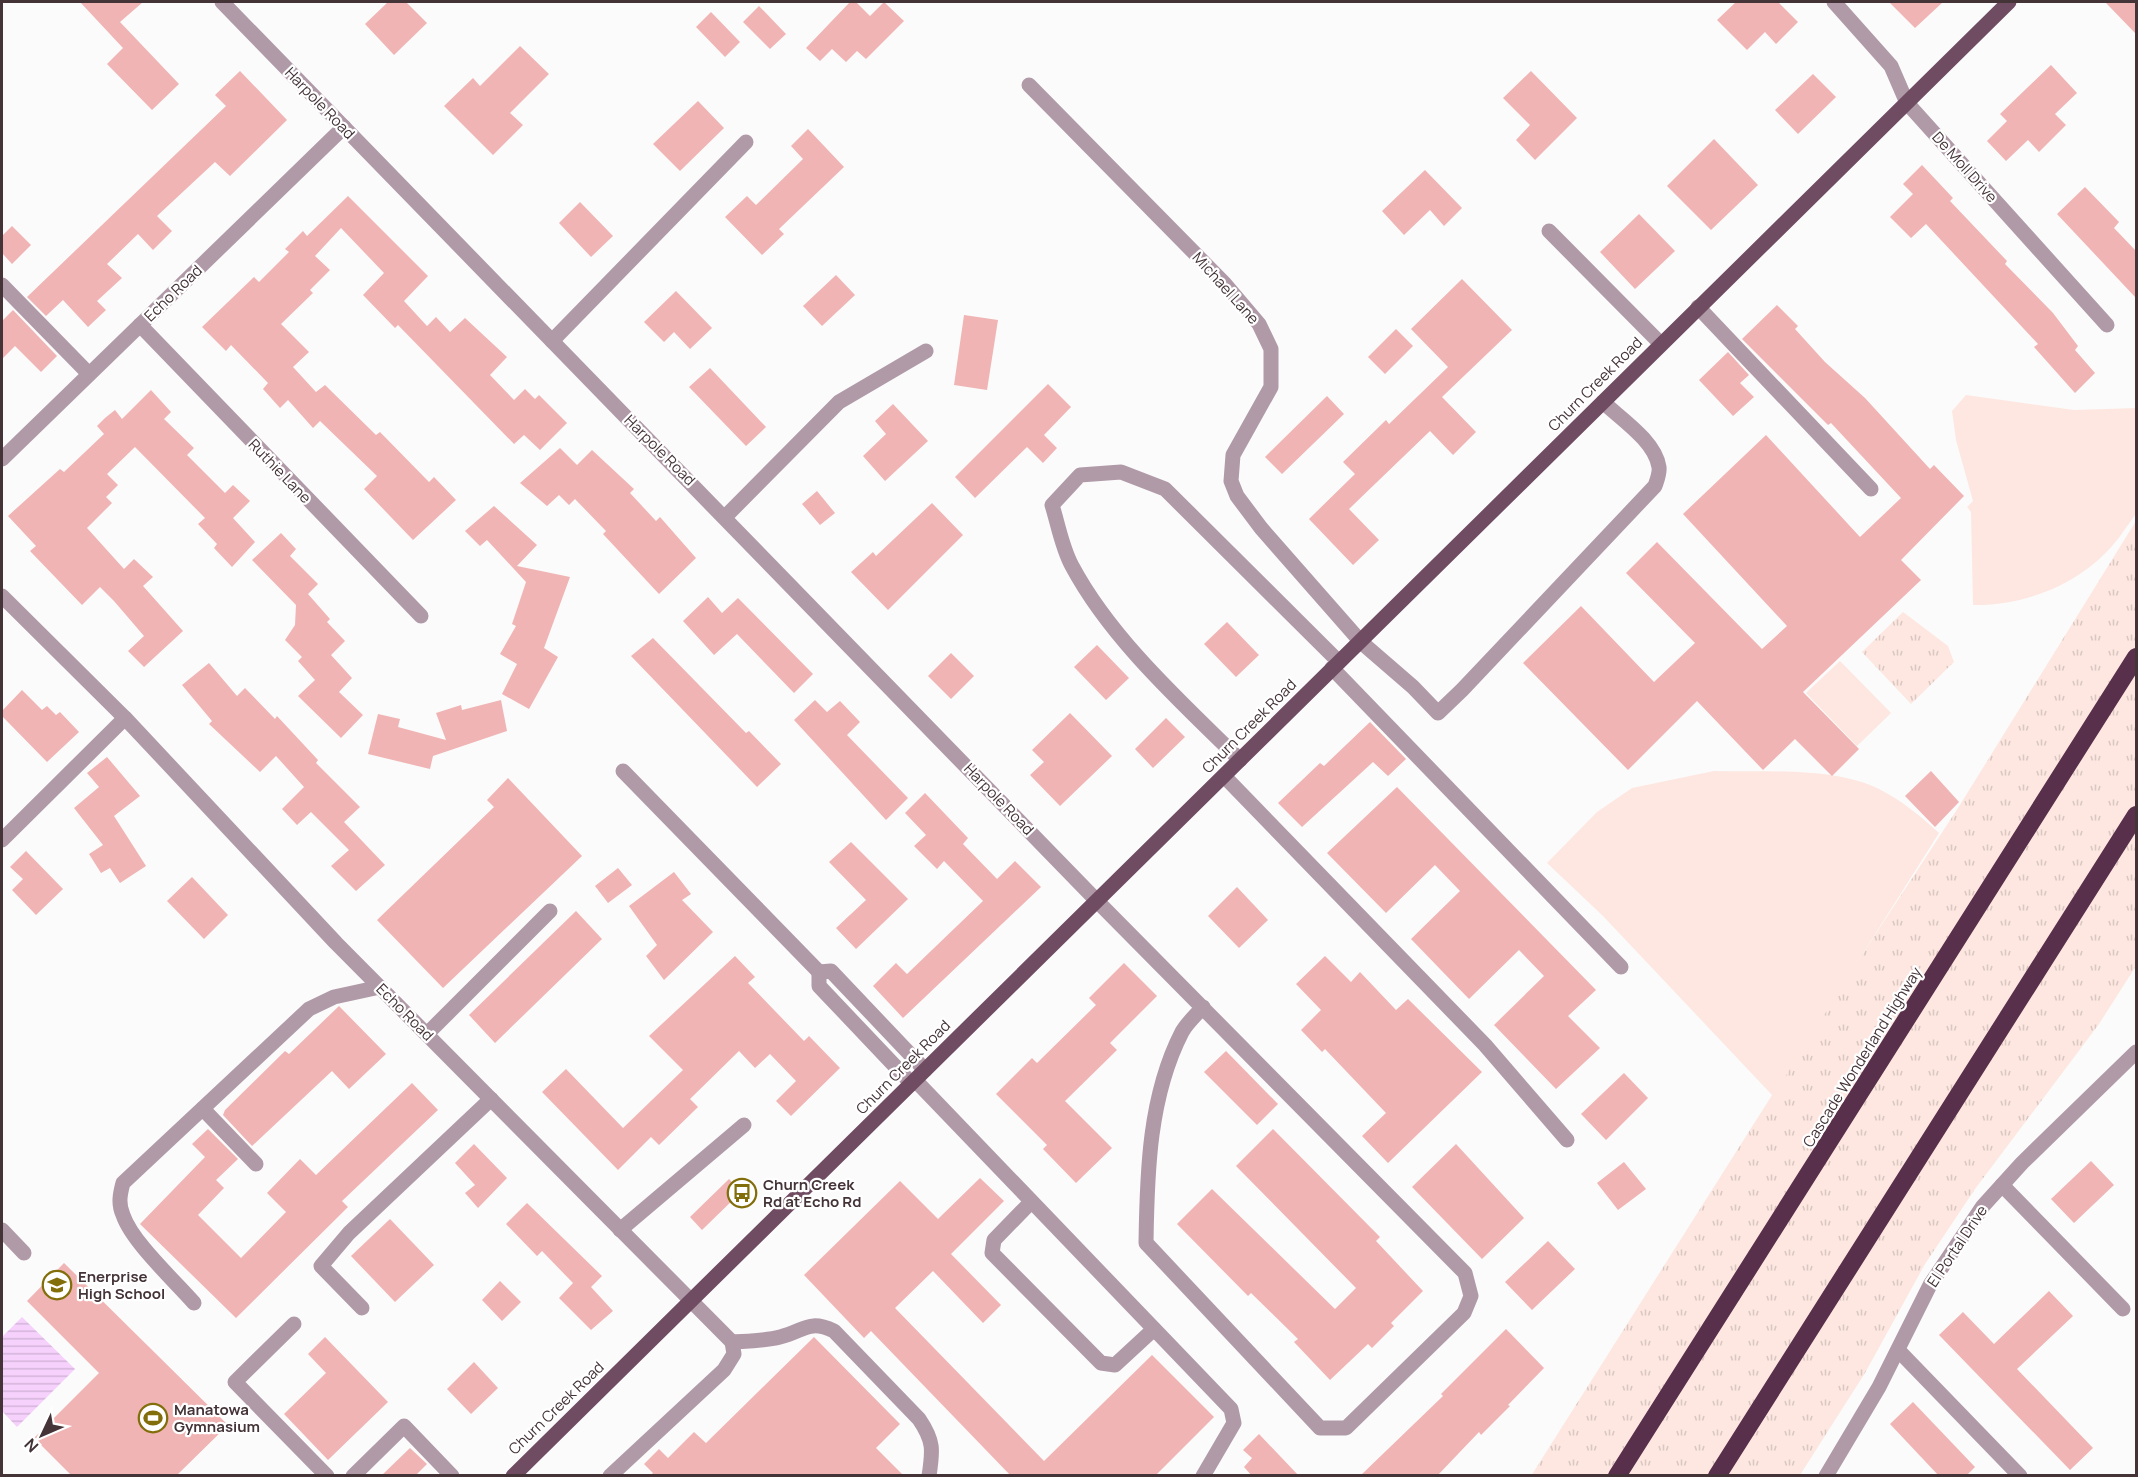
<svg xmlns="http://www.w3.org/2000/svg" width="2138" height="1477" font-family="Manrope,sans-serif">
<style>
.grass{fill:url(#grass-tufts)}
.garden{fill:#fde7e0}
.water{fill:url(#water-rules)}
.building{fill:#f0b4b4}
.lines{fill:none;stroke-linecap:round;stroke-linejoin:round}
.minor{stroke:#b09aa8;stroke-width:15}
.major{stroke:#704c63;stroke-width:15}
.highway{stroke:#58304b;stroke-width:18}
.labels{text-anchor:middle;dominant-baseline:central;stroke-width:4.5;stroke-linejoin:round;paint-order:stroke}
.street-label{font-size:15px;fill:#443438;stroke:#fff}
.poi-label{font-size:15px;font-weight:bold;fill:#443438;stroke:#fff;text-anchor:start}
</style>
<defs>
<pattern id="grass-tufts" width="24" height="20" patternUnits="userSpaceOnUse" patternTransform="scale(1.5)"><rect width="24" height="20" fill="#fde7e0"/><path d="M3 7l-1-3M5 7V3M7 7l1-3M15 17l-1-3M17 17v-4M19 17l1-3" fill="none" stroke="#dac7c1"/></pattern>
<pattern id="water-rules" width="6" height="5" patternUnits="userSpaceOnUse" patternTransform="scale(1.5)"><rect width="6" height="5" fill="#f6d1fc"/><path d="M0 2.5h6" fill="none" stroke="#d4b4d9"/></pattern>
</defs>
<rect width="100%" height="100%" fill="#fbfbfb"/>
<g class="grass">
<path d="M 2136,521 L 2136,966 L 2099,1024 L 1975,1189 L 1925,1264 L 1865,1373 L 1800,1475 L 1531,1476 L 1822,1016 L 1958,808 Z"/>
<path d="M 1903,612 L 1948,646 L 1954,662 L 1911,704 L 1862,652 Z"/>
</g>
<g class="garden">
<path d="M 1966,395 L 2074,410 L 2136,408 C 2137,427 2138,500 2136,513 C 2133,519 2127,526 2123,532 C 2090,580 2030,606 1973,605 L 1971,512 L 1967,507 L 1973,501 L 1956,440 L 1952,411 Z"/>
<path d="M 1840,661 L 1891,713 L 1857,746 L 1806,693 Z"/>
<path d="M 1714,771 C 1764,772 1834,767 1879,789 C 1901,800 1922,817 1939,833 L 1773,1096 L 1603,916 L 1547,863 L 1597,812 L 1632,788 Z"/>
</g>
<path class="water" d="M 22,1317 L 75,1369 L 17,1427 L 2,1411 L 2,1337 Z"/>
<g class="building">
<path d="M 80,2 L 143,2 L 120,22 L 179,84 L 152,110 L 107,64 L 123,48 Z"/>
<path d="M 388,2 L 406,2 L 427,23 L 394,55 L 365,24 Z"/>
<path d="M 850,2 L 856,2 L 870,16 L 884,2 L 904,21 L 866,59 L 857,51 L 846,62 L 832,49 L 820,61 L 806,48 Z"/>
<path d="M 1736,2 L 1778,2 L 1798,22 L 1776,44 L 1765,32 L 1747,50 L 1717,20 Z"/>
<path d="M 1889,2 L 1943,2 L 1915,28 Z"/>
<path d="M 2105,2 L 2136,2 L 2136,34 Z"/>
<path d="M 759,6 L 786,34 L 770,49 L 743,22 Z"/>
<path d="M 711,12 L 740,42 L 725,57 L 696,27 Z"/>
<path d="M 520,46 L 549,74 L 510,113 L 523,125 L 493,155 L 444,106 L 473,78 L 480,86 Z"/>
<path d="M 2051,65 L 2077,93 L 2055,114 L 2066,125 L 2039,152 L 2028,140 L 2006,161 L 1987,141 L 2007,121 L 2000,114 Z"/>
<path d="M 240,71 L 287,120 L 230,176 L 215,162 L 157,216 L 172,231 L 153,250 L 138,234 L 107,264 L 122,278 L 97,301 L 106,310 L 88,327 L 63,300 L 46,316 L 27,297 L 226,106 L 215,95 Z"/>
<path d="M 1531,71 L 1577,118 L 1535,160 L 1516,140 L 1530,125 L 1503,98 Z"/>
<path d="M 1813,74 L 1836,97 L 1798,134 L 1775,110 Z"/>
<path d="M 698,101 L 724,128 L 680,171 L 653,144 Z"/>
<path d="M 808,129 L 844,167 L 779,229 L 784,234 L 762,255 L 725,217 L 747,196 L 756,205 L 803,159 L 791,146 Z"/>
<path d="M 1714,139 L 1758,185 L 1711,230 L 1667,186 Z"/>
<path d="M 1922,165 L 1953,198 L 1950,201 L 2007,261 L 2005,264 L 2053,313 L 2078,346 L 2075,350 L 2095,373 L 2075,393 L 2034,347 L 2038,344 L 1926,224 L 1911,238 L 1890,217 L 1913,194 L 1903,184 Z"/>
<path d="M 1425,170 L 1462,208 L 1444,226 L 1430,210 L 1404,235 L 1382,211 Z"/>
<path d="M 2085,187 L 2119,222 L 2114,228 L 2136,251 L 2136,298 L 2057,214 Z"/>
<path d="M 348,196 L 428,276 L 404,301 L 427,326 L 436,317 L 450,332 L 465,318 L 507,357 L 490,375 L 514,400 L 525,389 L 535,399 L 539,395 L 567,423 L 540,450 L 524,435 L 514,444 L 398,325 L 395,328 L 363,295 L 384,273 L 341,228 L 315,256 L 330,270 L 310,290 L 313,293 L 281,324 L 309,352 L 293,367 L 316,392 L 325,385 L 376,435 L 380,432 L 429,482 L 434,477 L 456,500 L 413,540 L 364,489 L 377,476 L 320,421 L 313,428 L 288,400 L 280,408 L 263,389 L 268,383 L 231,345 L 226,351 L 202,327 L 254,277 L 259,282 L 289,252 L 285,249 L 303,231 L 307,236 Z"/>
<path d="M 580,202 L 613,236 L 591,257 L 559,223 Z"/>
<path d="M 1639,214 L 1675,251 L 1635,289 L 1600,252 Z"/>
<path d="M 12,226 L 31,245 L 12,264 L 2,253 L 2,236 Z"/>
<path d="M 836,275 L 855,295 L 822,326 L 803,306 Z"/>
<path d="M 1462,279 L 1512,330 L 1442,397 L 1476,432 L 1453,455 L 1430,431 L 1349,509 L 1379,540 L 1353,565 L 1309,519 L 1355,474 L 1343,462 L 1386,420 L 1389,424 L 1448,367 L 1411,329 Z"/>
<path d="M 676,291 L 712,328 L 690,349 L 674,332 L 664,342 L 644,322 Z"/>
<path d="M 1777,305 L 1798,326 L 1795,329 L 1825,362 L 1865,398 L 1930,469 L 1934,465 L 1964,496 L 1901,560 L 1921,580 L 1803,692 L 1859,749 L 1832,776 L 1795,739 L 1763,770 L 1697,701 L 1628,770 L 1523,663 L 1581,606 L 1654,682 L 1695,643 L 1626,573 L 1657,542 L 1762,649 L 1787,626 L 1683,514 L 1766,435 L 1860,537 L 1901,498 L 1831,423 L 1828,425 L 1742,339 Z"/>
<path d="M 13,310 L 57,356 L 41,372 L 15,346 L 2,359 L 2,321 Z"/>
<path d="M 964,315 L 998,320 L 987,390 L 954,385 Z"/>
<path d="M 1396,329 L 1413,346 L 1385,374 L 1368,357 Z"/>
<path d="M 1728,352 L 1749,375 L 1740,383 L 1754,397 L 1733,416 L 1699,380 Z"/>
<path d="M 710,368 L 766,427 L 746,446 L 689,387 Z"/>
<path d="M 1048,384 L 1071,407 L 1044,435 L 1057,448 L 1043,463 L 1027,447 L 975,498 L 955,477 Z"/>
<path d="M 151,390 L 171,412 L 164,419 L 194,448 L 187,455 L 225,493 L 233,485 L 250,501 L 233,518 L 255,542 L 232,567 L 214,548 L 217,544 L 198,524 L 205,518 L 135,447 L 107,474 L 118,485 L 106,497 L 112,503 L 87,528 L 124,569 L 134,559 L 153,577 L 143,586 L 183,631 L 144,667 L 128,651 L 144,636 L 114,601 L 100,587 L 82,605 L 30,551 L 36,546 L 8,516 L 60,469 L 64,472 L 104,434 L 97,426 L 105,418 L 115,410 L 122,419 Z"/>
<path d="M 1327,396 L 1344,414 L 1282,474 L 1265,457 Z"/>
<path d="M 893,404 L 928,441 L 885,481 L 863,456 L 886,434 L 875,421 Z"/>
<path d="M 560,448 L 577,465 L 592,450 L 634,489 L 630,493 L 656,521 L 660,517 L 696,558 L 659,594 L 603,534 L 606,531 L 575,499 L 569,505 L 559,495 L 547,506 L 520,483 Z"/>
<path d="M 817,491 L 835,513 L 820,525 L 802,504 Z"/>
<path d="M 932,503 L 963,535 L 888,610 L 851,572 L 873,552 L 876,556 Z"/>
<path d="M 494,506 L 537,545 L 517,566 L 570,577 L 544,648 L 558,657 L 529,709 L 502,694 L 517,664 L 500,654 L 516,626 L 512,624 L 526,582 L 487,540 L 480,546 L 465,531 Z"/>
<path d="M 281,533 L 296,549 L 290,556 L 318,584 L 308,594 L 330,619 L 327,622 L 345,641 L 331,655 L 352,678 L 339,692 L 363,715 L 341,738 L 298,696 L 315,680 L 298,661 L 302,657 L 285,640 L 295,625 L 296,605 L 252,560 Z"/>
<path d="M 708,597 L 722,613 L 738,598 L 813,674 L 794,693 L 737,634 L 714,655 L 683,621 Z"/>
<path d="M 1227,622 L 1259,655 L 1236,677 L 1204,644 Z"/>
<path d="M 653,638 L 746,733 L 749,731 L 781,764 L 757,787 L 631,656 Z"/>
<path d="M 1097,645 L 1129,678 L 1106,700 L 1074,667 Z"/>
<path d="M 951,653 L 974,676 L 951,699 L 928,676 Z"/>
<path d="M 209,663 L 237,696 L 245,688 L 275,719 L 277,716 L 318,760 L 316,763 L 360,807 L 344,822 L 385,865 L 356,891 L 331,866 L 349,850 L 311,812 L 297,825 L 282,809 L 304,787 L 276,756 L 260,772 L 209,724 L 212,721 L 182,685 Z"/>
<path d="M 22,690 L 42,710 L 47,706 L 56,715 L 60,712 L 79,732 L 47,762 L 2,716 L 2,711 Z"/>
<path d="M 501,700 L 507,731 L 433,756 L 430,769 L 368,754 L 378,714 L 400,719 L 398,727 L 446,740 L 436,713 L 461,705 L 462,710 Z"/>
<path d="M 815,700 L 827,712 L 840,701 L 860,722 L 847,735 L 908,798 L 886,820 L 794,720 Z"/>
<path d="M 1070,713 L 1112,756 L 1060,806 L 1030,775 L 1044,762 L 1032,750 Z"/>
<path d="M 1166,718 L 1185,737 L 1153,768 L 1135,749 Z"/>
<path d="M 1370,722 L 1406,759 L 1388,776 L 1373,762 L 1302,827 L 1278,803 L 1320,763 L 1324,766 Z"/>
<path d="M 107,757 L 140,796 L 114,816 L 146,866 L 120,883 L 110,868 L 101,873 L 89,854 L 103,845 L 74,808 L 99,787 L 87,773 Z"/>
<path d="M 1931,771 L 1959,802 L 1935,827 L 1905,796 Z"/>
<path d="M 508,778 L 582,856 L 443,988 L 377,920 L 494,807 L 487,800 Z"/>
<path d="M 1397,787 L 1596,990 L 1568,1016 L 1600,1048 L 1556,1089 L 1494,1025 L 1544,976 L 1519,950 L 1469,999 L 1411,939 L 1460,891 L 1435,865 L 1386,913 L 1327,853 Z"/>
<path d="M 925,793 L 968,838 L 963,844 L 997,879 L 1015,861 L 1041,887 L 903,1018 L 873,986 L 896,963 L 907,974 L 983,901 L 944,861 L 937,869 L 914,846 L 926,835 L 905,813 Z"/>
<path d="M 851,842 L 908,899 L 856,949 L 836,928 L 866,900 L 829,862 Z"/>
<path d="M 26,851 L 63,889 L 36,915 L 12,890 L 23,879 L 10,867 Z"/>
<path d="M 618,868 L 632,885 L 608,903 L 595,886 Z"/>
<path d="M 674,872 L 691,894 L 682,900 L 713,932 L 664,980 L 646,956 L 657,945 L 629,906 Z"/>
<path d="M 192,877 L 228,915 L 204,939 L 167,901 Z"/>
<path d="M 1237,887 L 1268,920 L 1239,948 L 1208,916 Z"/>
<path d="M 576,911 L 602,939 L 495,1043 L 469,1015 Z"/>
<path d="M 735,956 L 755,977 L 748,983 L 804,1041 L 809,1036 L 840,1068 L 791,1116 L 776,1101 L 796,1081 L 770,1054 L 755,1068 L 739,1051 L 690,1099 L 698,1107 L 659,1145 L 651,1137 L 618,1170 L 542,1092 L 566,1069 L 623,1128 L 683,1070 L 649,1036 Z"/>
<path d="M 1325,956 L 1351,982 L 1360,972 L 1396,1010 L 1408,999 L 1482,1072 L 1388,1163 L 1362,1136 L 1386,1113 L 1325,1049 L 1322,1052 L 1301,1030 L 1321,1010 L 1296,984 Z"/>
<path d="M 1124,963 L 1157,996 L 1110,1043 L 1117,1050 L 1065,1101 L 1112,1148 L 1076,1183 L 1043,1149 L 1047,1145 L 996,1094 L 1032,1058 L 1037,1063 L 1096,1005 L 1089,998 Z"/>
<path d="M 339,1006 L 386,1054 L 349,1089 L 332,1071 L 252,1146 L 223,1115 L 225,1110 L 285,1051 L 289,1054 Z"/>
<path d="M 1226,1051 L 1278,1104 L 1257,1125 L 1204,1072 Z"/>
<path d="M 1624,1073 L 1648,1098 L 1606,1140 L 1581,1114 Z"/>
<path d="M 412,1083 L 438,1110 L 342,1201 L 348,1207 L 236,1318 L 140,1224 L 205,1157 L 192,1144 L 208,1129 L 238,1159 L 216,1180 L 224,1188 L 198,1215 L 241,1258 L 286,1212 L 267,1193 L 300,1159 L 316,1175 Z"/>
<path d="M 1273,1129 L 1380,1237 L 1376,1241 L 1423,1291 L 1391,1323 L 1394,1326 L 1372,1348 L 1368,1344 L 1330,1380 L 1294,1342 L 1298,1339 L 1251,1293 L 1248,1296 L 1177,1224 L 1212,1189 L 1335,1309 L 1356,1288 L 1236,1166 Z"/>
<path d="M 474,1144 L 507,1178 L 478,1208 L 465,1193 L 475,1185 L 455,1163 Z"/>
<path d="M 1456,1144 L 1524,1218 L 1482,1259 L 1412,1187 Z"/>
<path d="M 2091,1161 L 2114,1185 L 2074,1223 L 2051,1199 Z"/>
<path d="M 1624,1162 L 1646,1189 L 1618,1210 L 1597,1183 Z"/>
<path d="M 980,1178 L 1004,1201 L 951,1254 L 1001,1305 L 983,1323 L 933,1271 L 895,1308 L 1044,1461 L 1152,1355 L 1214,1417 L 1155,1476 L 1011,1476 L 871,1331 L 864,1338 L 804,1275 L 900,1181 L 938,1219 Z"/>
<path d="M 729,1179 L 741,1192 L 702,1230 L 690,1217 Z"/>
<path d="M 527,1203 L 602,1276 L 591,1287 L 613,1311 L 591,1330 L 559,1298 L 573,1283 L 542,1251 L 537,1256 L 506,1224 Z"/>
<path d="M 390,1219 L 434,1265 L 395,1302 L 351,1256 Z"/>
<path d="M 1548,1241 L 1575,1269 L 1532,1310 L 1505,1282 Z"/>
<path d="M 64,1263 L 228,1425 L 176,1476 L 72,1476 L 34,1438 L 99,1373 L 27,1301 Z"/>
<path d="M 500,1281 L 521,1302 L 502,1321 L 482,1300 Z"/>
<path d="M 2049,1291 L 2073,1316 L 2017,1369 L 2093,1448 L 2070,1470 L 1939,1335 L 1963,1312 L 1994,1344 Z"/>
<path d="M 1506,1329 L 1544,1368 L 1508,1405 L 1510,1406 L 1481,1435 L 1479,1432 L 1437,1476 L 1360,1476 L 1443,1396 L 1441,1394 Z"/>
<path d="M 325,1337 L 388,1402 L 328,1460 L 284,1414 L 326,1373 L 308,1354 Z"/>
<path d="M 814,1337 L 900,1424 L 876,1448 L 904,1476 L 650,1476 L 653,1473 L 644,1464 L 659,1449 L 668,1458 L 694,1432 L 706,1443 Z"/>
<path d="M 474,1362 L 498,1388 L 471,1414 L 447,1389 Z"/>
<path d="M 1913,1402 L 1975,1467 L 1966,1476 L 1939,1476 L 1890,1424 Z"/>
<path d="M 1259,1434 L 1299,1476 L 1252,1476 L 1244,1467 L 1252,1458 L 1243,1450 Z"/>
<path d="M 410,1448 L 427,1464 L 415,1476 L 381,1476 Z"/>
</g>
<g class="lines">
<g class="minor">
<path d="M 222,2 L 1097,901 L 1465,1273 L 1471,1296 L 1464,1313 L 1346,1428 L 1320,1428 L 1146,1243 C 1147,1172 1149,1096 1182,1032 C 1187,1023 1196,1015 1203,1007"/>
<path d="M 1834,2 L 1891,66 L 1907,103 L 2107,325"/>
<path d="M 1029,85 L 1225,284 L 1259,324 L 1271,349 L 1271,387 L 1233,455 L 1231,481 L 1237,496 L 1261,528 L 1361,642 L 1413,687 L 1438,713 L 1462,690 L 1655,486 C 1657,480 1660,473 1659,467 C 1655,441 1621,419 1603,402"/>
<path d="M 1549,231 L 1661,344"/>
<path d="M 2,285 L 89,374"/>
<path d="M 1698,307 L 1871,489"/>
<path d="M 140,325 L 421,616"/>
<path d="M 552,341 L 746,142"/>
<path d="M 2,459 L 344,127"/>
<path d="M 725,517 L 839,402 L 926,351"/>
<path d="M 2,596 L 125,718 L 336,943 L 732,1342 L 734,1354 L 724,1370 L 610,1476"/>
<path d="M 1332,668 L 1621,967"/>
<path d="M 1240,760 C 1181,702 1111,639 1072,566 C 1062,548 1058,524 1052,505 L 1080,475 L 1121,472 L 1165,489 L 1339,662"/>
<path d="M 623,771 L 819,972"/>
<path d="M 1224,776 L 1485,1045 L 1567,1140"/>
<path d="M 2,840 L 125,718"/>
<path d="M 427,1034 L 550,911"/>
<path d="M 915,1080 L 1231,1409 L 1234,1423 L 1203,1476"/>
<path d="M 912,1084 L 819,986 L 819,972 L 831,971 L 925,1070"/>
<path d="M 203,1109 L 256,1164"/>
<path d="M 2002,1185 L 2123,1309"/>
<path d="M 1031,1202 L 994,1240 L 992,1253 L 1101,1363 L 1115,1365 L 1154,1329"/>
<path d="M 2,1230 L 24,1253"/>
<path d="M 620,1230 L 744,1125"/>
<path d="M 194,1303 C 175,1281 132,1242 123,1215 C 118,1204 120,1194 123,1183 L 309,1009 L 334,997 L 380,987"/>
<path d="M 362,1308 L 321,1266 L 349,1233 L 491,1099"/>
<path d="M 294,1324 L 235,1382 L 327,1476"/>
<path d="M 732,1342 C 748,1341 765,1341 780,1337 C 805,1331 808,1319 834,1331 L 919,1419 C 934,1441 933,1450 929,1476"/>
<path d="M 1898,1350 L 2020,1476"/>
<path d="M 353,1476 L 404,1426 L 452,1476"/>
<path d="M 1826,1476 L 1879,1387 L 1930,1285 L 1983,1206 L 2022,1163 L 2136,1052"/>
</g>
<path class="major" d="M 513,1476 L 2009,2"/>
<g class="highway">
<path d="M 1617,1476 L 2136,657"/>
<path d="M 1717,1476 L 2136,815"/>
</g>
</g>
<defs>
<g id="bus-ring" transform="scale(1.5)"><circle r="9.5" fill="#fff" stroke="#826e0b" stroke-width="1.5"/><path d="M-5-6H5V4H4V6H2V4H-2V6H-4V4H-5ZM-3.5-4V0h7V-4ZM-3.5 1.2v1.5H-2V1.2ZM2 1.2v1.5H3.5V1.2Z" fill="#826e0b"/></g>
<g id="school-ring" transform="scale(1.5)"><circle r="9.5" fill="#fff" stroke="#826e0b" stroke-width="1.5"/><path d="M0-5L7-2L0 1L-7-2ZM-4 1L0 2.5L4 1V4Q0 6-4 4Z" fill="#826e0b"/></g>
<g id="stadium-ring" transform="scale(1.5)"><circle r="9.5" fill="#fff" stroke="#826e0b" stroke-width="1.5"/><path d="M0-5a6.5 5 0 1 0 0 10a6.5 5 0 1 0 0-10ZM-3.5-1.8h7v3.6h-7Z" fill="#826e0b"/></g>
</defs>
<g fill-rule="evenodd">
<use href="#bus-ring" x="742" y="1193"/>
<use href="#school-ring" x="57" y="1285"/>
<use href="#stadium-ring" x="153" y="1418"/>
</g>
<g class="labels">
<g class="street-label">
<text transform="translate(320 103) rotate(46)">Harpole Road</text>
<text transform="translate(1965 167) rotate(48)">De Moll Drive</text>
<text transform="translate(1226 288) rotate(48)">Michael Lane</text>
<text transform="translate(173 293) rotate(-44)">Echo Road</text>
<text transform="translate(1595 384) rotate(-45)">Churn Creek Road</text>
<text transform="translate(660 450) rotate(45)">Harpole Road</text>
<text transform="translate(280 471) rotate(46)">Ruthie Lane</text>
<text transform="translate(1249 726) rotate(-45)">Churn Creek Road</text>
<text transform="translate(999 799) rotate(46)">Harpole Road</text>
<text transform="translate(405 1012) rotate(45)">Echo Road</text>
<text transform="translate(1862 1057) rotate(-58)">Cascade Wonderland Highway</text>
<text transform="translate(903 1067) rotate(-45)">Churn Creek Road</text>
<text transform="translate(1957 1246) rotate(-56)">El Portal Drive</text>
<text transform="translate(556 1408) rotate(-44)">Churn Creek Road</text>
</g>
<g class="poi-label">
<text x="763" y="1184">Churn Creek<tspan x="763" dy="17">Rd at Echo Rd</tspan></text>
<text x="78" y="1276">Enerprise<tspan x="78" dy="17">High School</tspan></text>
<text x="174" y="1409">Manatowa<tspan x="174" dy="17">Gymnasium</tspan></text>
</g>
</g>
<rect width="2138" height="1477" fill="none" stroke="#443438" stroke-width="6"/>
<g transform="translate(42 1435) rotate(226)" stroke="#ffffff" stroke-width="4.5" paint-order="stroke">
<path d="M0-4.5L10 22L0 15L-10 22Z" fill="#443438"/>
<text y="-9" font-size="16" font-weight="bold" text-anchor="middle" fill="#443438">N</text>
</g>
</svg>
